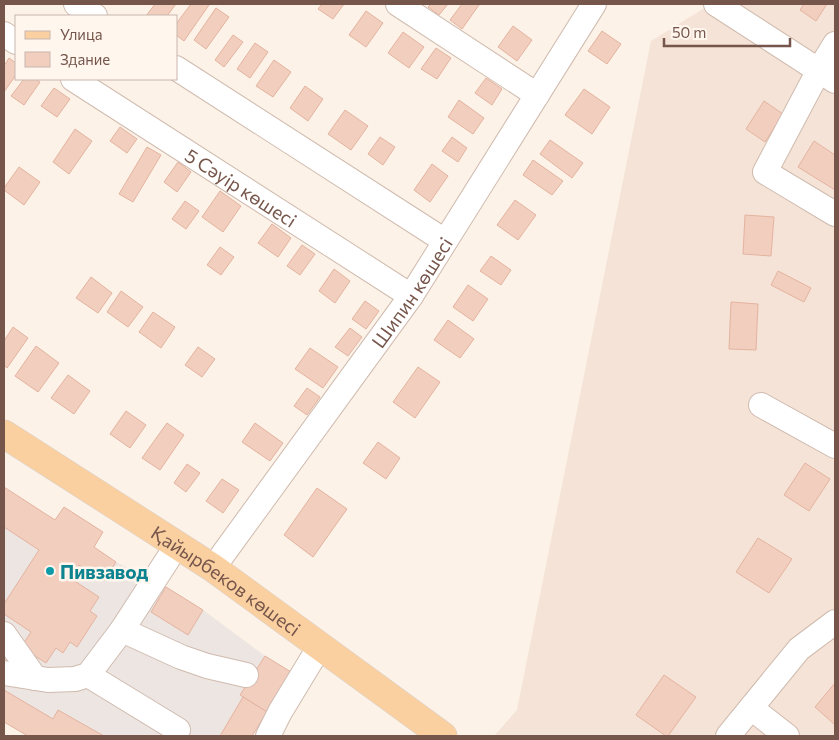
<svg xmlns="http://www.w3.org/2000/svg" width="839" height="740" font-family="Commissioner,sans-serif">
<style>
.residential{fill:#f4e3d6}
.industrial{fill:#ede5e1}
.building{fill:#f2cebf;stroke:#e4b39f}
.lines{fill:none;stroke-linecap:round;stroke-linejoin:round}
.minor-casing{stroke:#d0bbaf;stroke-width:26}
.major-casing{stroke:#d9d0cd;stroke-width:29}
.minor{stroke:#fff;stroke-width:24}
.major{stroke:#fad0a1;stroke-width:28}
.culture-dot{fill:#0f9aa8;stroke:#fff6ee;stroke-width:2}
.labels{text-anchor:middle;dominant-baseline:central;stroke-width:5;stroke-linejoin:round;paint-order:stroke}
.street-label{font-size:19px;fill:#76564b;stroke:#fff6ee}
.culture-label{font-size:19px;font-weight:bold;fill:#0d838f;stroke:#fff6ee;text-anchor:start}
</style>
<rect width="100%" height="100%" fill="#fcf2e7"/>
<path class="residential" d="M 711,4 L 835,4 L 835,736 L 494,736 L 517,710 L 651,41 Z"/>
<path class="industrial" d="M 4,487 L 55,520 L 64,507 L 103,532 L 94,548 L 116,562 L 166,587 L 203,610 L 265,656 L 291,672 L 252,736 L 28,736 L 4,722 Z"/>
<g class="building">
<path d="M 155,4 L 176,4 L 167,16 L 146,16 Z"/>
<path d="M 191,4 L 207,4 L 209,5 L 184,41 L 176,35 L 176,24 Z"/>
<path d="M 322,4 L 344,4 L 333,19 L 318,9 Z"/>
<path d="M 431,4 L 448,4 L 439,15 L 428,7 Z"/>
<path d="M 462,4 L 477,4 L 479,5 L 462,29 L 450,20 Z"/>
<path d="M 804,4 L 827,4 L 816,21 L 800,10 Z"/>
<path d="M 216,8 L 229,17 L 206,49 L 194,40 Z"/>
<path d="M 366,11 L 383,23 L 366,47 L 349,35 Z"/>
<path d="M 513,26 L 532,40 L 517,61 L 498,47 Z"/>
<path d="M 602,31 L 621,44 L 607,64 L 588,51 Z"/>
<path d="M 403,32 L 424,47 L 409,68 L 388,53 Z"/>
<path d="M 233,35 L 243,42 L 224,67 L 215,60 Z"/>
<path d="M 255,43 L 268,52 L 250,78 L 237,69 Z"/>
<path d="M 436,48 L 451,58 L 437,79 L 421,69 Z"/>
<path d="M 9,58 L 16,63 L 16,75 L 4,92 L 4,66 Z"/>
<path d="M 274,60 L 291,72 L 273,97 L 256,86 Z"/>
<path d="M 486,78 L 502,89 L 492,105 L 475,93 Z"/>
<path d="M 24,79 L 36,79 L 40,82 L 24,105 L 11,96 Z"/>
<path d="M 305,86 L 323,99 L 308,121 L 290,108 Z"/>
<path d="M 54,88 L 70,99 L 57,117 L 41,106 Z"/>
<path d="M 584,89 L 610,107 L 592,134 L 565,115 Z"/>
<path d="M 459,100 L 484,118 L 473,134 L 448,117 Z"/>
<path d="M 764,101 L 783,114 L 765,142 L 746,129 Z"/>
<path d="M 345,110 L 368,126 L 351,150 L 328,134 Z"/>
<path d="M 120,127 L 137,139 L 127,153 L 110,141 Z"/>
<path d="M 75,129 L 92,141 L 69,174 L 53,162 Z"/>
<path d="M 380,137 L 395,147 L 383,165 L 368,154 Z"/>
<path d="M 452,137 L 467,148 L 458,162 L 442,151 Z"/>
<path d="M 550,140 L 583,163 L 572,178 L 540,154 Z"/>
<path d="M 814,141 L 835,155 L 835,190 L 798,167 Z"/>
<path d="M 147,147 L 161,155 L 133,202 L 119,194 Z"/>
<path d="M 533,160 L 563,181 L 552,195 L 523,175 Z"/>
<path d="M 178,162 L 191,172 L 177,192 L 164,182 Z"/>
<path d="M 432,164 L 448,176 L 430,202 L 414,190 Z"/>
<path d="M 19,167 L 40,182 L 24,205 L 4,190 L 4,188 Z"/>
<path d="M 220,191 L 241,206 L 223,232 L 202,217 Z"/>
<path d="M 515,200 L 536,215 L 518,240 L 497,225 Z"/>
<path d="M 185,201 L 199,211 L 186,229 L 172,219 Z"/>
<path d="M 745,215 L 774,217 L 771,256 L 743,254 Z"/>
<path d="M 272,224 L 291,238 L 278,257 L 258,243 Z"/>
<path d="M 302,245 L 315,254 L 300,275 L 287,266 Z"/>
<path d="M 220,247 L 234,257 L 221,275 L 207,265 Z"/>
<path d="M 491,256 L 511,270 L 501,285 L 480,271 Z"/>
<path d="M 334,269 L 350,281 L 335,303 L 319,291 Z"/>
<path d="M 778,271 L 811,288 L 804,302 L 771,285 Z"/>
<path d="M 91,277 L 112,293 L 98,313 L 76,298 Z"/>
<path d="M 468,285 L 488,299 L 473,321 L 453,307 Z"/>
<path d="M 121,291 L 143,307 L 128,327 L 107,312 Z"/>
<path d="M 365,301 L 379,311 L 366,329 L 352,319 Z"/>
<path d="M 731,302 L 758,304 L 756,350 L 729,349 Z"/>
<path d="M 153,312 L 175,327 L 161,348 L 139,332 Z"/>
<path d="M 448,320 L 474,339 L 460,358 L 434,340 Z"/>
<path d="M 13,327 L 28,338 L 7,368 L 4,365 L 4,341 Z"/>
<path d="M 350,328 L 362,337 L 348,356 L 335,347 Z"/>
<path d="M 36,346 L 59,363 L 38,392 L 15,376 Z"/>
<path d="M 198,347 L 215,359 L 202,377 L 185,365 Z"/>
<path d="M 310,348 L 338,367 L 323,388 L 295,369 Z"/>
<path d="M 418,367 L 440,382 L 415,418 L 393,402 Z"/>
<path d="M 68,375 L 90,391 L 74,414 L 51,398 Z"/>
<path d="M 307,388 L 320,397 L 307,415 L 294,406 Z"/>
<path d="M 126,411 L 146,425 L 130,448 L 110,434 Z"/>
<path d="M 167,423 L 184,435 L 160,470 L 142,458 Z"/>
<path d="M 255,423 L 283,443 L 270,461 L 242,442 Z"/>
<path d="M 378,442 L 400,458 L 386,479 L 363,463 Z"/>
<path d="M 805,463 L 830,479 L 809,511 L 784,495 Z"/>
<path d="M 187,464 L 200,473 L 186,492 L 174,483 Z"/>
<path d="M 222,479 L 239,490 L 223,513 L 206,501 Z"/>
<path d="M 4,487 L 55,520 L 64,507 L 103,532 L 94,547 L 116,562 L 104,581 L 79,565 L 70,578 L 99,597 L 90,611 L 97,616 L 77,647 L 70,642 L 63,653 L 56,648 L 46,663 L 21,647 L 31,632 L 4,614 L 4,604 L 39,550 L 4,527 Z"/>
<path d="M 317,488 L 347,509 L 313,557 L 284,535 Z"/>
<path d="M 758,538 L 792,559 L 769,593 L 736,572 Z"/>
<path d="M 166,587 L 203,610 L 188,635 L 151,612 Z"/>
<path d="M 265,656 L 291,672 L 267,712 L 240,695 Z"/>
<path d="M 664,675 L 696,697 L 668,736 L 666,736 L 636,715 Z"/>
<path d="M 835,683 L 835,722 L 834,724 L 815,707 Z"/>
<path d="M 4,690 L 53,719 L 58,710 L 104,736 L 28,736 L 4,722 Z"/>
<path d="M 243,697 L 267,712 L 252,736 L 220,736 Z"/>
</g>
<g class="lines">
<g class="minor-casing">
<g id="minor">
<path d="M 76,4 L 95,16"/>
<path d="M 398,4 L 537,95"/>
<path d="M 716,4 L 835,81"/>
<path d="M 4,34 L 16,42"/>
<path d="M 835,44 L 819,70 L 765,172 L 835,214"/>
<path d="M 176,68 L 445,241"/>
<path id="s1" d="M 73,79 L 411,296"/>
<path d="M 761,405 L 835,446"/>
<path id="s2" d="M 213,568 L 411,296 L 594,4"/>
<path d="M 122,630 L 181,657 L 207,666 L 246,675"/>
<path d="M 4,634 L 35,678"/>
<path d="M 4,673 L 48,680 L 75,679 L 88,675 L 122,630 L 177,545"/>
<path d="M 88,675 L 178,730"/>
<path d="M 751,708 L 787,736"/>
<path d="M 268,736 L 280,712 L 320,646"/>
<path d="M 728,736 L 799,649 L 835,622"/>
</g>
</g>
<g class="major-casing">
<g id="major">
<path id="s3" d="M 4,434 L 213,568 L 443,736"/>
</g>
</g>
<use href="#minor" class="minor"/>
<use href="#major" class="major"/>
</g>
<circle class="culture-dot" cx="50" cy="571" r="5"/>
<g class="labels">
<g class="street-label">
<text stroke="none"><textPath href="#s1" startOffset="200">5 Сәуір көшесі</textPath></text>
<text stroke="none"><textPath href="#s2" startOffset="340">Шипин көшесі</textPath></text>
<text stroke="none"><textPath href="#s3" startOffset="266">Қайырбеков көшесі</textPath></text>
</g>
<g class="culture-label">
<text x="60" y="571">Пивзавод</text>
</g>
</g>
<rect width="839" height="740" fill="none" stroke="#76564b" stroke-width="10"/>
<rect x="15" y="15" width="162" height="65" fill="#fff6ee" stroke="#c8b6ad"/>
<rect x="25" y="31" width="25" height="8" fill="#fad0a1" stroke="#c8b6ad"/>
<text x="60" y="40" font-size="15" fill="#76564b">Улица</text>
<rect x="25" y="52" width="25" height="15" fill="#f2cebf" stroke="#c8b6ad"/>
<text x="60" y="65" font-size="15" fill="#76564b">Здание</text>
<path d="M664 38v8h126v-8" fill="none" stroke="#76564b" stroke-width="2.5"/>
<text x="672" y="38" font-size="15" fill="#76564b" stroke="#fff6ee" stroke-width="4" paint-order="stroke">50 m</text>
</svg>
